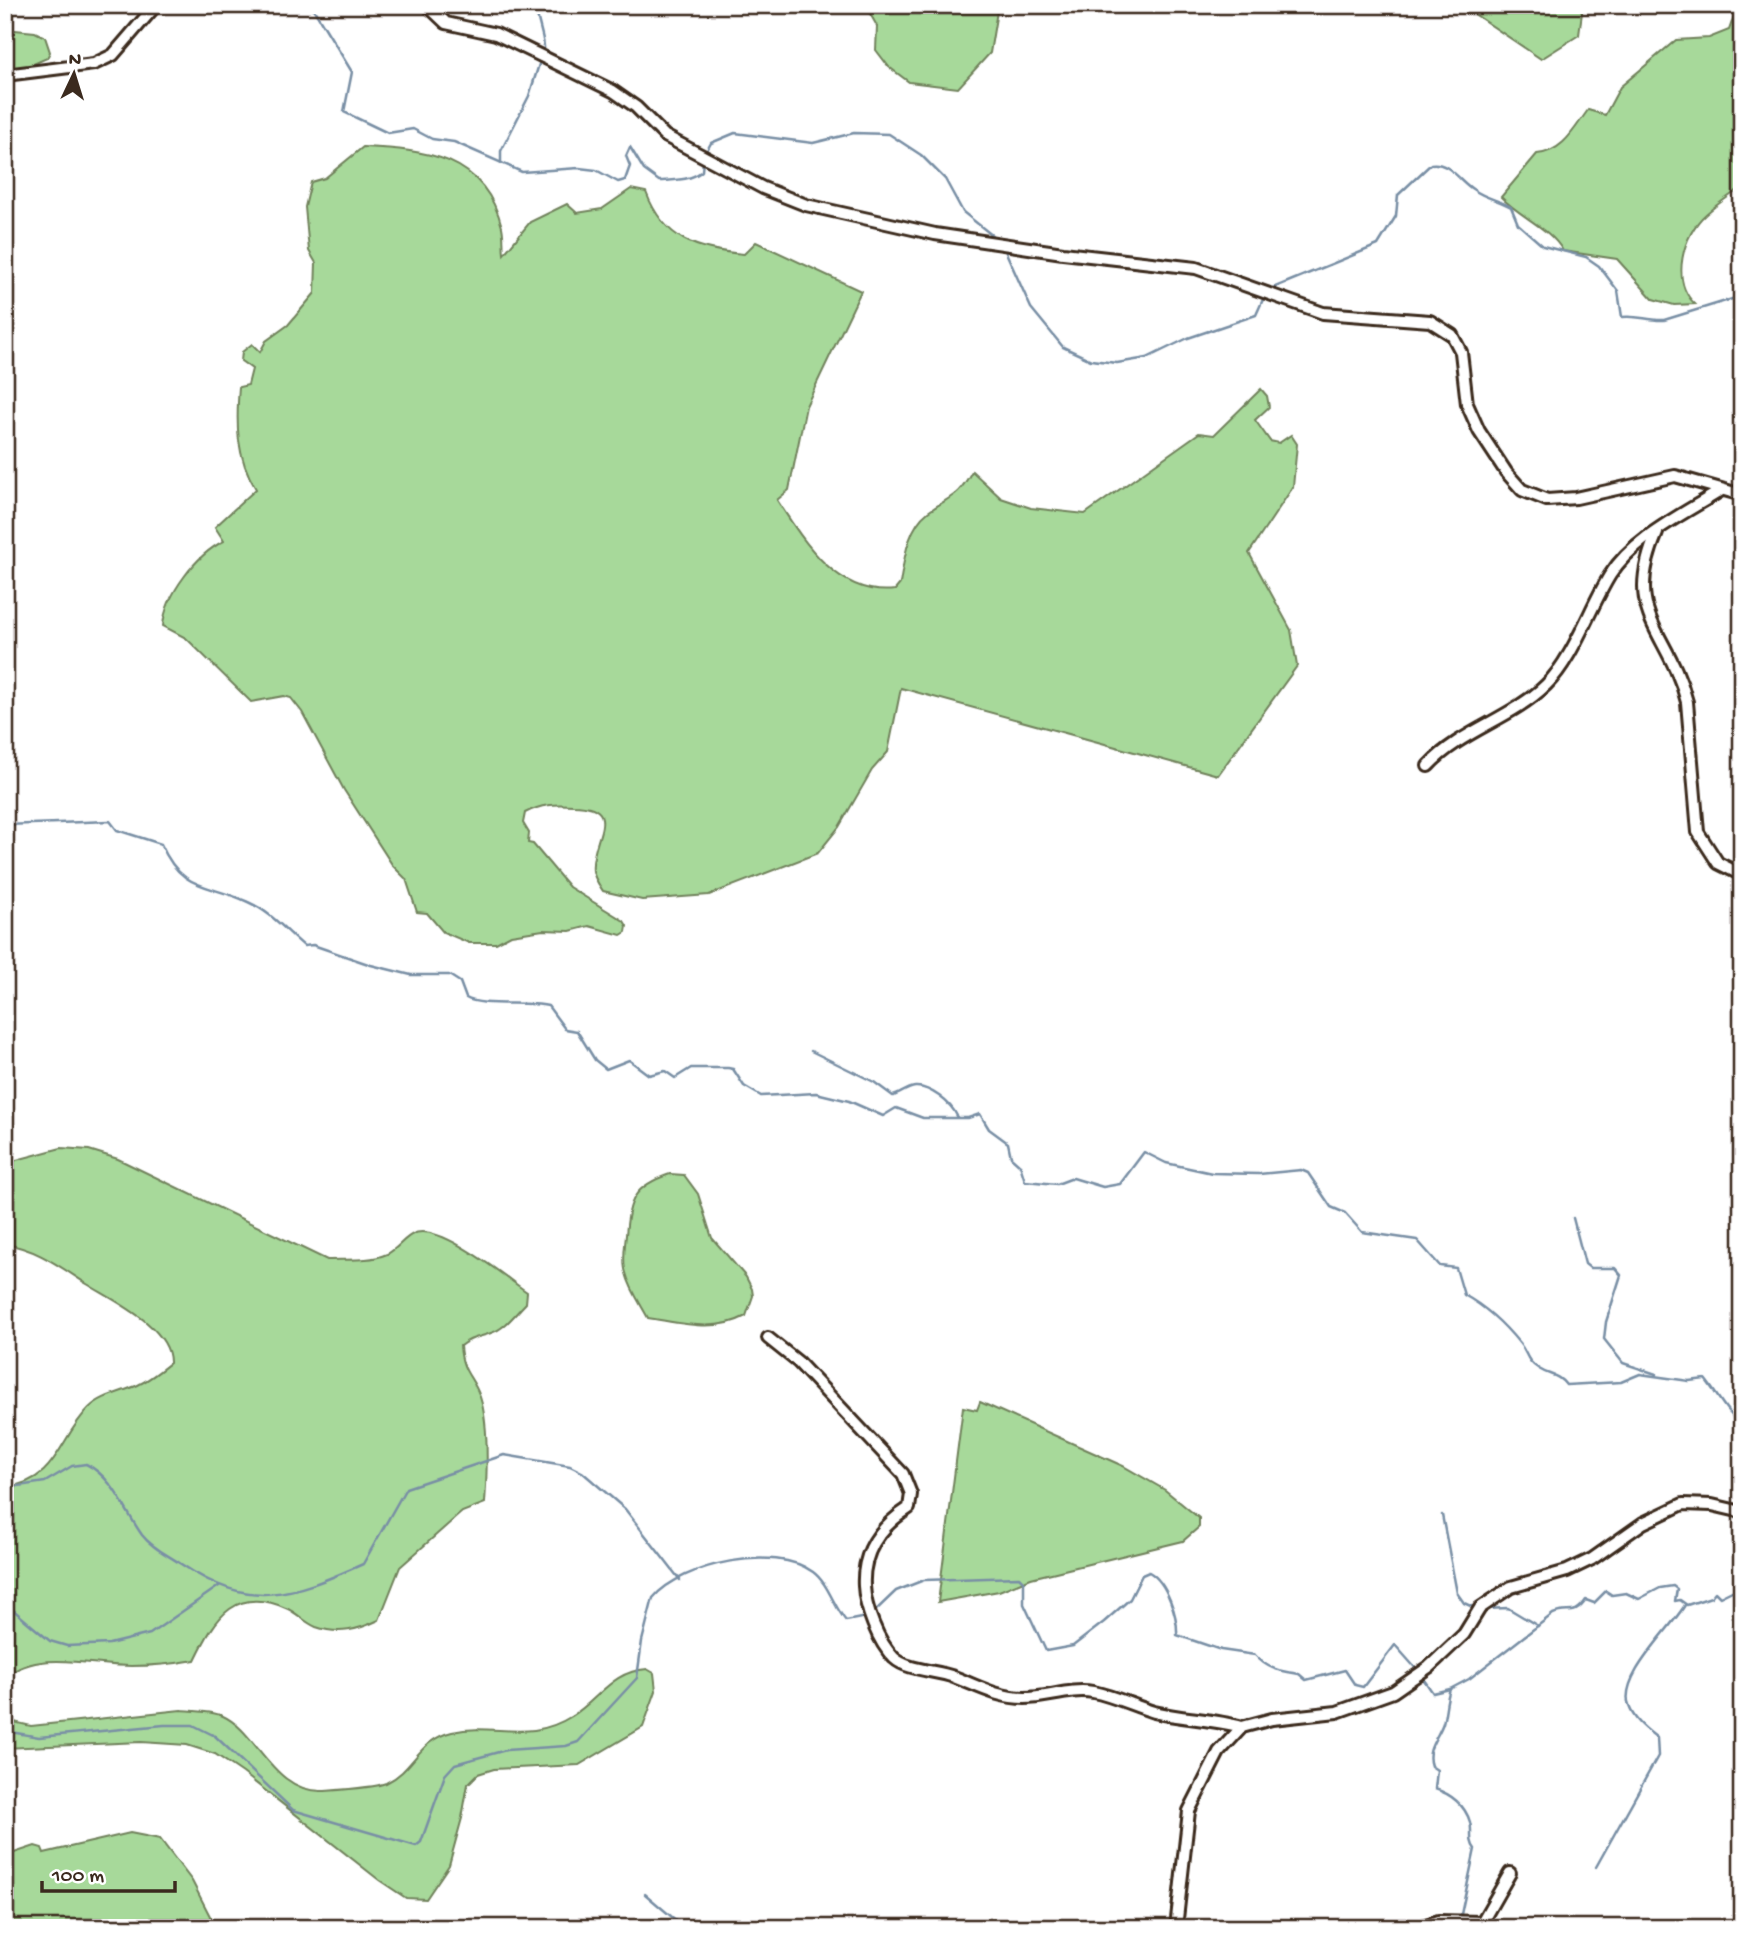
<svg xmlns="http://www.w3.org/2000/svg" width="1747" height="1933" font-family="'Gochi Hand',sans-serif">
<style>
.green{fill:#a7d99a;stroke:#71825c;stroke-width:2}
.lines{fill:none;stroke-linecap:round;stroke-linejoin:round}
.stream{stroke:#798fa5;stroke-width:2.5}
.minor-casing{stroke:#3b2a1e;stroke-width:16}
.minor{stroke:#fff;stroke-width:10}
</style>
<rect width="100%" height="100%" fill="#fff"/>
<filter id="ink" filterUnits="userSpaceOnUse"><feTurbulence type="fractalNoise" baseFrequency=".0143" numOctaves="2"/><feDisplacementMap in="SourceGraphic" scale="14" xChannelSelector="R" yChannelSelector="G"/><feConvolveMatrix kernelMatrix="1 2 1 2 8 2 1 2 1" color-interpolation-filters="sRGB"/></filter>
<g filter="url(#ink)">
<g class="green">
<path d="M 865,5 L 998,5 L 990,53 L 958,88 L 909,82 L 889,67 L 876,50 L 877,26 Z"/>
<path d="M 1461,5 L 1583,5 L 1579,35 L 1541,59 Z"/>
<path d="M 1735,13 L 1742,14 L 1742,187 C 1730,196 1717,204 1706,214 C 1683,234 1670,281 1695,304 L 1674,305 L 1653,299 L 1617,259 L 1563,251 C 1550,228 1520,217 1501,197 L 1537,154 C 1563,152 1574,129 1588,110 L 1605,115 L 1620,87 L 1676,40 L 1709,38 L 1729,30 Z"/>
<path d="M 15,30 L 35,32 L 45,37 L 50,52 L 47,58 L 20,70 L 5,71 L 5,32 Z"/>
<path d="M 363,147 C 425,150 484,155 502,227 C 504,236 503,246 504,254 L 530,222 L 567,204 L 577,213 L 602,209 L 631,189 L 646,192 C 664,240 697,250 744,254 L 756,242 L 861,291 L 806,406 L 789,490 L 777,500 C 804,542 838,597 895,590 L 900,584 C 904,561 907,528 928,512 C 951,495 957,499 972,471 L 1001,498 L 1031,508 L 1085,514 L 1199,433 L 1214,435 L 1261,389 L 1267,396 L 1269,407 L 1255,420 L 1270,441 L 1279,443 L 1291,435 L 1297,444 L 1293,487 L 1249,553 L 1291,630 L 1297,666 L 1218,775 L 901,688 L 888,752 L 872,770 L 839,827 L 818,853 L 709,895 L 642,900 L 603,891 C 599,885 594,878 593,871 C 589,841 627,806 573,805 C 554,804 542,804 525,813 L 523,823 L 529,833 L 528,843 L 533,844 L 569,887 L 624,921 L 627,926 L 626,932 L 621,935 L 589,926 L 570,931 L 543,930 L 511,935 L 496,943 L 469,943 L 443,932 L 427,913 L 417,912 L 406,879 L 393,866 L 344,790 L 302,712 L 291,698 L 284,696 L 251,702 L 186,638 L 163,626 C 165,595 197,554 224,541 L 215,527 L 256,489 C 236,457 236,424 239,387 L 248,385 L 252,369 L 241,361 L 242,352 L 252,344 L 260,352 L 266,341 L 288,325 L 315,293 L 316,263 L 309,251 L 305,207 L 311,182 L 325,178 Z"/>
<path d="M 61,1148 L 89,1150 L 118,1159 L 327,1260 C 346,1259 369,1262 387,1254 C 397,1249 404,1238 413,1234 C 438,1221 505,1277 527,1292 L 526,1303 C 516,1313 505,1329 491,1333 C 478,1338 471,1337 460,1346 C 462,1374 473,1376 480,1397 C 489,1424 487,1474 485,1503 L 462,1512 L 400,1567 L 379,1620 C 358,1630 339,1635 316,1627 C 306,1623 298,1614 288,1609 C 236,1585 216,1616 195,1660 C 173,1664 153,1666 131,1666 C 90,1666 39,1649 5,1677 L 6,1487 C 58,1481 58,1439 89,1408 C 102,1395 123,1392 138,1385 C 149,1380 160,1371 170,1363 C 171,1327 114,1301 87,1284 C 60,1267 38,1249 5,1244 L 5,1163 Z"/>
<path d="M 670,1174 L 684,1175 L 698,1194 L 712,1238 L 746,1277 L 752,1289 L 753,1296 L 746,1316 C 715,1333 681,1323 648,1318 C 640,1303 630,1289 626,1273 C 622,1261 625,1247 626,1235 C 629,1199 634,1186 670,1174 Z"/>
<path d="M 980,1402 L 1123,1466 L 1165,1490 L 1199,1518 L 1199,1527 L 1183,1541 L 1031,1578 L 999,1591 L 938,1602 L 963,1407 L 977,1410 Z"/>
<path d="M 647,1669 L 654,1673 L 656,1691 L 643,1727 L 579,1765 L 494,1769 L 478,1774 L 468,1784 L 462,1818 L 449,1865 L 426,1899 L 406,1898 L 379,1880 L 243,1773 L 215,1754 L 187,1745 L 141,1742 L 5,1748 L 5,1712 L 14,1722 L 31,1726 L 181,1710 C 194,1711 211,1711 223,1716 C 257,1731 273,1793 323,1791 C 337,1790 374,1788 386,1783 C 415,1769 418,1740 452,1732 C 495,1722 528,1744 572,1716 C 599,1699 612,1671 647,1669 Z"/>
<path d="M 130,1833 L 160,1839 L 192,1881 L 212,1920 L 226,1928 L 5,1928 L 5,1856 L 35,1846 L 42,1848 L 44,1853 Z"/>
</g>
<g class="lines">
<g class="stream">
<path d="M 311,5 L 352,72 L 344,112 L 388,133 L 413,129 L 432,139 L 454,142 L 522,172 L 579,168 L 596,170 L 618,182 L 625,180 L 630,166 L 626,156 L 630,147 L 644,170 L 659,181 C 674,180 690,181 702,171 L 703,161"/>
<path d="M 536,5 C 536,21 546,40 544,52"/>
<path d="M 705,154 L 711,143 L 735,133 L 813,143 L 854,133 L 889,134 L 921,155 L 945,179 L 963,212 L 998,240"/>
<path d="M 501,163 L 501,151 L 529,96 L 541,58"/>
<path d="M 1004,248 L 1031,308 L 1063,347 L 1091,360 L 1117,363 L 1147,358 L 1188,338 L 1256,315 L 1265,295"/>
<path d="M 1268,290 L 1378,245 L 1396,216 L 1398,195 L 1431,164 C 1449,161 1460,182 1474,190 C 1485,198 1499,200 1511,207 L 1518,224 L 1543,246 L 1586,257 L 1599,266 L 1618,291 L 1622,317 C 1638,315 1648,321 1664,320 L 1742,296"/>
<path d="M 5,825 L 110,821 L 117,830 L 161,844 C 182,892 207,883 248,902 C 271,912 285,930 304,946 L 313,945 L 371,965 L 411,975 L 449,975 L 460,982 L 466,998 C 481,1007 526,1001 548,1006 L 565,1029 L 577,1031 L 595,1060 L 606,1069 L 629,1060 L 649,1075 L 665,1071 L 675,1078 L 691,1068 L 728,1068 L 733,1069 L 744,1086 L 761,1096 L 816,1093 L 849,1101 L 883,1116 L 896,1108 L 923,1118 L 968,1118 L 980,1114 L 989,1129 L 1008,1143 L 1011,1157 L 1020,1165 L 1025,1181 L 1057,1184 L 1073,1178 L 1103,1187 L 1120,1184 L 1144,1152 L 1166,1163 L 1212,1173 L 1259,1174 L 1301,1170 L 1308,1173 L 1331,1207 L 1345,1213 L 1362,1232 L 1417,1240 L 1440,1266 L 1456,1268 L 1464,1295 C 1486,1307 1504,1324 1520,1344 C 1527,1352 1526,1361 1539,1369 C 1550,1376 1558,1374 1566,1385 L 1621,1382 L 1640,1374 L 1689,1381 L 1705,1379 C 1718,1395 1726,1413 1742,1425"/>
<path d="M 811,1051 L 874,1082 L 893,1096 C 900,1094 907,1088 915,1087 C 930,1086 951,1103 957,1116"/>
<path d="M 1573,1218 L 1585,1264 L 1590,1268 L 1615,1268 L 1621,1275 L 1606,1322 L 1604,1339 L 1623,1363 L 1656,1374"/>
<path d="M 5,1488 L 45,1482 L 72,1466 L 86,1464 C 113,1477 125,1511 142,1535 C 152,1548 168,1555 181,1564 C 250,1611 291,1596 363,1564 L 406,1488 L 504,1455 L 570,1466 L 582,1472 L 625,1509 L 680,1580"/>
<path d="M 1442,1515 L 1457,1593 L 1464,1603 L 1475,1608"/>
<path d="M 5,1603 L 50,1641 L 67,1646 L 109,1644 L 150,1634 L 219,1586"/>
<path d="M 1485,1609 L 1508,1608 L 1538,1626"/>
<path d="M 872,1614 L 896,1591 L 924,1580 L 1019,1577 L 1024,1582 L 1024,1604 L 1046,1651 L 1073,1646 L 1104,1622 L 1130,1599 L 1142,1575 L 1149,1572 C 1167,1582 1178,1617 1177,1635 L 1221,1650 L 1255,1655 C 1268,1670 1281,1671 1299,1674 L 1306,1680 L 1345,1670 L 1355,1685 L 1363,1687 L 1395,1645 L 1418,1671"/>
<path d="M 1422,1677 L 1433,1693 L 1450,1689"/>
<path d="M 5,1731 L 39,1737 L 164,1725 L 193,1725 L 215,1736 L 293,1810 L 416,1846 L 421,1842 L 445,1775 L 455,1764 L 506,1750 L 566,1746 L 578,1742 L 637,1678 L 642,1641 L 653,1598 C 683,1563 775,1544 813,1572 C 828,1583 834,1607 846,1621 L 866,1617"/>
<path d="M 1596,1867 L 1658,1756 L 1657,1738 C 1646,1729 1634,1720 1629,1706 C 1618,1677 1670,1630 1685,1605"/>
<path d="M 645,1894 L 685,1928"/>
<path d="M 1460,1919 L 1475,1849 C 1468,1840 1473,1832 1470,1822 C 1465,1805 1451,1794 1435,1789 L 1437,1770 L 1431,1766 C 1425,1749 1438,1738 1443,1723 C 1446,1712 1446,1700 1450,1689 L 1469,1679 L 1553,1614 C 1568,1607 1574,1618 1586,1600 L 1594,1603 L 1606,1591 L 1612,1595 L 1626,1593 L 1639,1599 L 1660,1588 L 1673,1586 L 1677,1589 L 1675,1601 L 1680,1600 L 1687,1605 L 1711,1597 L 1715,1592 L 1720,1597 L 1742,1586"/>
</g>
<g class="minor-casing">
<g id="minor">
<path d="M 427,5 L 446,23 L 496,34 L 613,91 L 636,107 L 665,136 L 763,188 L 806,205 L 935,234 L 1063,253 L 1196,268 L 1323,313 L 1430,321 L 1452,335 L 1461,352 L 1467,404 L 1479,431 L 1506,472 L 1522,490 L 1547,500 L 1576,498 L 1675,476 L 1742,495"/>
<path d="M 5,75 L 94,64 L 113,55 L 156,5"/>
<path d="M 1657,533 C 1621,616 1669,630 1687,702 L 1698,832 L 1718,863 L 1742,875"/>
<path d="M 1428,766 C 1460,731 1511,719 1546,685 C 1573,659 1590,607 1610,575 C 1634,537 1684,514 1720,491"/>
<path d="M 768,1338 L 798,1362 L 903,1474 L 911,1494 L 909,1508 C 881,1526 862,1551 864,1586 C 865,1608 878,1642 894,1658 C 908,1671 937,1670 954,1677 C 978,1686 998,1698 1025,1698 C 1047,1698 1071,1688 1093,1692 C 1114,1696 1134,1706 1154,1712 C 1183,1719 1213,1719 1242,1727"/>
<path d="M 1176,1928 L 1189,1811 L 1219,1752 L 1242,1727 L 1272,1719 L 1337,1712 L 1393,1692 L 1429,1667 L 1464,1634 L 1480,1608 L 1511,1587 L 1567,1571 L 1592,1559 L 1643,1523 L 1683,1504 L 1712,1505 L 1742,1512"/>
<path d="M 1416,1928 L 1438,1921 L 1482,1922 L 1510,1873"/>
</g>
</g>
<use href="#minor" class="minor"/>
</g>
</g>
<rect width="1747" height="1933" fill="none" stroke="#fff" stroke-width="28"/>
<rect x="14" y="14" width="1719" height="1905" fill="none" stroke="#3b2a1e" stroke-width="2.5" filter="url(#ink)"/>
<g transform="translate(74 74) rotate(4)" stroke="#ffffff" stroke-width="5" paint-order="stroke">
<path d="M0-5L12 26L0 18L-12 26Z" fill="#3b2a1e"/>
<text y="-10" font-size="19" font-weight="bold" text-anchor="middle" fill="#3b2a1e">N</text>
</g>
<path d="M42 1881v10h133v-10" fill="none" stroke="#3b2a1e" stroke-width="3.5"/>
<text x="52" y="1881" font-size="21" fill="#3b2a1e" stroke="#ffffff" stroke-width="5" paint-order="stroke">100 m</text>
</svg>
